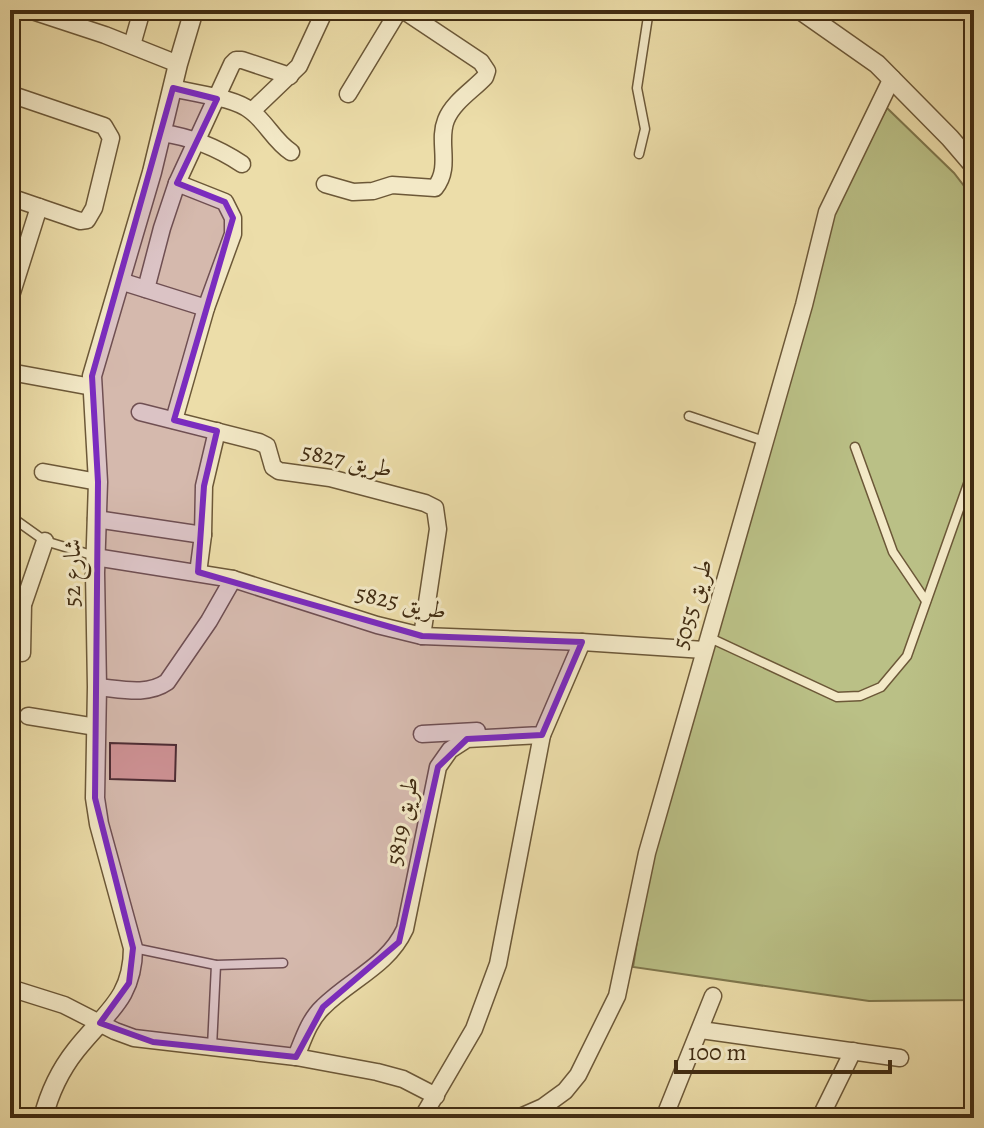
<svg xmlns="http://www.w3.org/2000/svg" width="984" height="1128" font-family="Alegreya,Amiri,serif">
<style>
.green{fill:#bac086;stroke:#7e764c;stroke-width:2}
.building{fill:#e2aa8a;stroke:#412c12;stroke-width:2}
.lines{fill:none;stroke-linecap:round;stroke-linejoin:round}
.service-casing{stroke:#6c5838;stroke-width:11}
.minor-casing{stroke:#6c5838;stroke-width:19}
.tertiary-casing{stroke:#6c5838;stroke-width:21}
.service{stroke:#f3e9c7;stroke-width:8}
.minor{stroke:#f3e9c7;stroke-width:16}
.tertiary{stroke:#f3e9c7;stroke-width:18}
.marked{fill:#7b2cbf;fill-opacity:0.2;stroke:#7b2cbf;stroke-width:6;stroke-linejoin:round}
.labels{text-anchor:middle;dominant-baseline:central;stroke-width:6;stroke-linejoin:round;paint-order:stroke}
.street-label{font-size:24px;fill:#412c12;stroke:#f3e9c7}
</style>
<rect width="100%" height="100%" fill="#ecdda9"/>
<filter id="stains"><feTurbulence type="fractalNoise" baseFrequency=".0025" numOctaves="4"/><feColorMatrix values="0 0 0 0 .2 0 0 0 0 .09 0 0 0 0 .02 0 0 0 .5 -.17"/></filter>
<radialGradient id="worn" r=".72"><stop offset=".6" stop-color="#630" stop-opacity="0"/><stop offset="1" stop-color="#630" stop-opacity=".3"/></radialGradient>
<path class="green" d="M 887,108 L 954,173 L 974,199 L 974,1000 L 869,1001 L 633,967 L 646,885 L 833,208 Z"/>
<path class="building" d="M 110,743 L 176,745 L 175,781 L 110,779 Z"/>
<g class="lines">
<g class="service-casing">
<g id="service">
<path d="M 639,154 L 645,129 L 637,88 L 649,10"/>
<path d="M 689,416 L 764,441"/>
<path d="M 855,447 L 893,552 L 926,601"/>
<path d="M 10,516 L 45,541 L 95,556"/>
<path d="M 708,637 L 837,697 L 860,696 L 881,687 L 907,656 L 974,467"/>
<path d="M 134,948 L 216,965 L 283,963"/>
<path d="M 212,1047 L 216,965"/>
</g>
</g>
<g class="minor-casing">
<g id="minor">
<path d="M 29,10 L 105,35 L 178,64"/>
<path d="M 132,45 L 142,10"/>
<path d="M 173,88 C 195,94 234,97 251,111 C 267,123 274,141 291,152"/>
<path d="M 10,94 L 104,126 L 111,138 L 94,208 L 87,220 L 80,221 L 10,197"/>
<path d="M 348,94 L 399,10"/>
<path d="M 252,111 L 299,66 L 325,10"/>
<path d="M 162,133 C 191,137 218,148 242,164"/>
<path d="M 965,155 L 974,136"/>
<path d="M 325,184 L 353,192 L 373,191 L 392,185 L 435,188 C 452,167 437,142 446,120 C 453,102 473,90 485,77 L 487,71 L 481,62 L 403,10"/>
<path d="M 120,281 L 206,308"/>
<path d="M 146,289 L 162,228 L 177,183 L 232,64 L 236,60 L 242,60 L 290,76"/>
<path d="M 10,299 L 39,207"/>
<path d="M 10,372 L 92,387"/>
<path d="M 140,412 L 259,442 L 267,446 L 273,467 L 279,471 L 330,478 L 425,503 L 435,508 L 438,529 L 422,636"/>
<path d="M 174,420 L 206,308 L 233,234 L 233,218 L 225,202 L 177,183"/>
<path d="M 43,472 L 98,482"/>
<path d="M 96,519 L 203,535"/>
<path d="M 95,557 L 233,579 L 377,625 L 422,636 L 582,642 L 704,650"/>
<path d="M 198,573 L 203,535 L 204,486 L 217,431"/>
<path d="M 10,604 L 24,602 L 45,541"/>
<path d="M 22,653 L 23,604"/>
<path d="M 97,687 C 121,689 147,696 167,682 L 209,621 L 233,579"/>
<path d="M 28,716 L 96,727"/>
<path d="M 422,734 L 477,731"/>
<path d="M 10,988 L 64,1005 L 115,1031 L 134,1038 L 296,1057 L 377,1072 L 403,1079 L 436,1096"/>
<path d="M 701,1030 L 900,1058"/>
<path d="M 296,1057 C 303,1040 309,1020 323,1007 C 351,979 388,966 405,929 L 438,767 L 450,750 L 467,739 L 542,735 L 582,642"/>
<path d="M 422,1118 L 474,1029 L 498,964 L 542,735"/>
<path d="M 518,1118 L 543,1107 L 565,1091 L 578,1075 L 617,996 L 647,853 L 804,305 L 827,212 L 892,78"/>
<path d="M 664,1118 L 713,996"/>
<path d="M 820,1118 L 853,1051"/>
</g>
</g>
<g class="tertiary-casing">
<g id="tertiary">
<path d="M 800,10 L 877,64 L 950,138 L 974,166"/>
<path d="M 43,1118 C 49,1094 61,1069 76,1050 C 105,1013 133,999 133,948 L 99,824 L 95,798 L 97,687 L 95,573 L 98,482 L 92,376 L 152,172 L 178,64 L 194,10"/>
</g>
</g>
<use href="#service" class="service"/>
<use href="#minor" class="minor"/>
<use href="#tertiary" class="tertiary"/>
</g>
<path class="marked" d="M 173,88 L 217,99 L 177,183 L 225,202 L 233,218 L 174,420 L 217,431 L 204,486 L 198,572 L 422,636 L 582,642 L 542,735 L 467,739 L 438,767 L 399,942 L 323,1007 L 296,1057 L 153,1042 L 100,1023 L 129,983 L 133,948 L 95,798 L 98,482 L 92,376 Z"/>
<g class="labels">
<g class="street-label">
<text transform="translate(347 460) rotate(12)">طريق 5827</text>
<text transform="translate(72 573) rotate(-90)">شارع 52</text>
<text transform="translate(401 602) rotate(12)">طريق 5825</text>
<text transform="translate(692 604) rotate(-74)">طريق 5055</text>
<text transform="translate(402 821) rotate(-79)">طريق 5819</text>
</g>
</g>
<rect width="984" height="1128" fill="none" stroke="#ecdda9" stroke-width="40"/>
<rect x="12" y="12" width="960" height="1104" fill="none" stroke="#412c12" stroke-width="4"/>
<rect x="20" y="20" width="944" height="1088" fill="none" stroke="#412c12" stroke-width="2"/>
<path d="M676 1060v12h214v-12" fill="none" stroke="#412c12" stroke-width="4"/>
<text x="688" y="1060" font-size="24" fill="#412c12" stroke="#f3e9c7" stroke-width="6" paint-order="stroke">100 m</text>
<rect width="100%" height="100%" filter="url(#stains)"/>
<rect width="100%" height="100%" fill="url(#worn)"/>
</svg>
